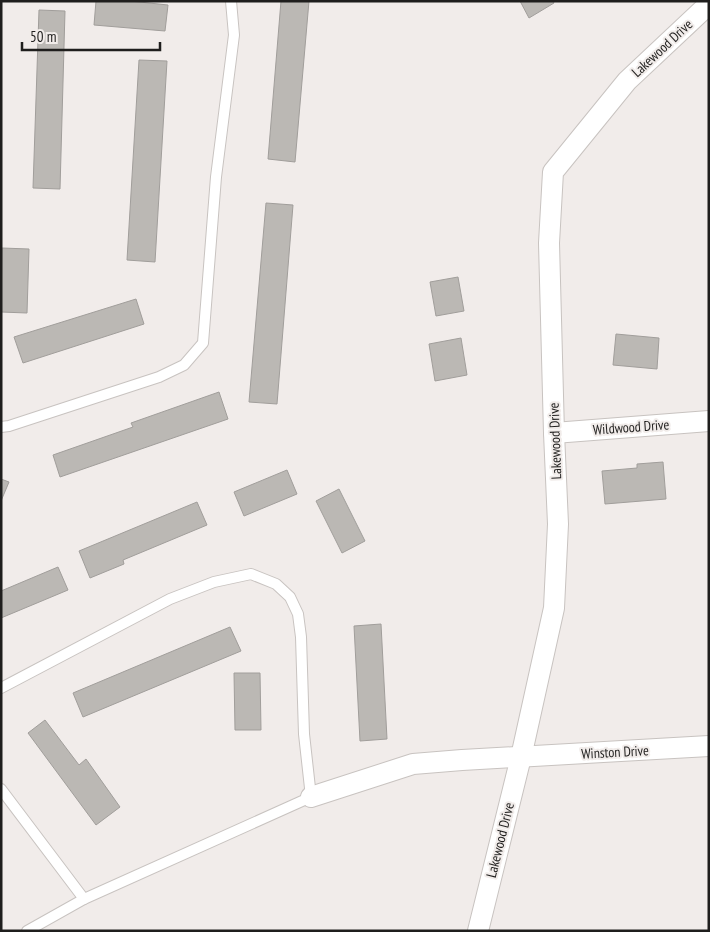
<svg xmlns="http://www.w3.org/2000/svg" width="710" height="932" font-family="'PT Sans Narrow',sans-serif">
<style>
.building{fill:#bbb8b4;stroke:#a19e9b}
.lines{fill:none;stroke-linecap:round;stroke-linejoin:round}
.lane-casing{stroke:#c8c3c0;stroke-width:12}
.street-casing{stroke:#c8c3c0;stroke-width:22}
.lane{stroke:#fff;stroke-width:10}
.street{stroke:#fff;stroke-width:20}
.labels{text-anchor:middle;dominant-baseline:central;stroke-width:4;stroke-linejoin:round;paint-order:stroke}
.street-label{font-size:14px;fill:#1f1e1d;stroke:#f1ecea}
</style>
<rect width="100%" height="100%" fill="#f1ecea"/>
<g class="building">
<path d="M 96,1 L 130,1 L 168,5 L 165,31 L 94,25 Z"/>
<path d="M 281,1 L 309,1 L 295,162 L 268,159 Z"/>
<path d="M 520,1 L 553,1 L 554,3 L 529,18 Z"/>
<path d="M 39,10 L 65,11 L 60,189 L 33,188 Z"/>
<path d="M 139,60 L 167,61 L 155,262 L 127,260 Z"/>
<path d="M 266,203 L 293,205 L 277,404 L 249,402 Z"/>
<path d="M 2,248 L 29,249 L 27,313 L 1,312 Z"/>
<path d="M 458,277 L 464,311 L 436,316 L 430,282 Z"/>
<path d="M 136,299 L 144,324 L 23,363 L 14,337 Z"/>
<path d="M 616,334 L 659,338 L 657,369 L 613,365 Z"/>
<path d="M 461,338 L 467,375 L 435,381 L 429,344 Z"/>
<path d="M 219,392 L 228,419 L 60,477 L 53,455 L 133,427 L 131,423 Z"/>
<path d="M 663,462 L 666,499 L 605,504 L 602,471 L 637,468 L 637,464 Z"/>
<path d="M 287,470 L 297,494 L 244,516 L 234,492 Z"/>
<path d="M 1,479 L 9,482 L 1,501 Z"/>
<path d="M 339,489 L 365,541 L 342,553 L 316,501 Z"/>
<path d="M 197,502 L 207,525 L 123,560 L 124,564 L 90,578 L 79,551 Z"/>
<path d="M 58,567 L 68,590 L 1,618 L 1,591 Z"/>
<path d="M 381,624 L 387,739 L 360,741 L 354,626 Z"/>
<path d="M 230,627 L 241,651 L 83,717 L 73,693 Z"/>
<path d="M 234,673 L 260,673 L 261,730 L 235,730 Z"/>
<path d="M 45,720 L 79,765 L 86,759 L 120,807 L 96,825 L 28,733 Z"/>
</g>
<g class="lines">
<g class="lane-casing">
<g id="lane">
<path d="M 1,427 L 9,426 L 159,377 L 184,365 L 203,343 L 216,177 L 234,35 L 231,1"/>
<path d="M 1,688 L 170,599 L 214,582 L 251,574 L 276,584 L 290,597 L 298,614 L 301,637 L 304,734 L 311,797 L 84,899 L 27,931"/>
<path d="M 1,789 L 84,899"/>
</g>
</g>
<g class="street-casing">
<g id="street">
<path d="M 554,433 L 709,421"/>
<path d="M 311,797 L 413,764 L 462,760 L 709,746"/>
<path d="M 478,931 L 521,757 L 554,608 L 558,524 L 554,433 L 549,243 L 553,172 L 627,81 L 709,4"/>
</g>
</g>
<use href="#lane" class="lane"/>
<use href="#street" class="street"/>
</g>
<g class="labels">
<g class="street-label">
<text transform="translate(662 48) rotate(-43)">Lakewood Drive</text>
<text transform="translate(631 427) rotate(-4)">Wildwood Drive</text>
<text transform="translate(555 441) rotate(-92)">Lakewood Drive</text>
<text transform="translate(615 752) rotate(-3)">Winston Drive</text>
<text transform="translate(500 840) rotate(-76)">Lakewood Drive</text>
</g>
</g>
<rect width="710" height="932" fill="none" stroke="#1f1e1d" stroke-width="5"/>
<path d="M22 42v8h138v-8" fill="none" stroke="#1f1e1d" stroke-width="2.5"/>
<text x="30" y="42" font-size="15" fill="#1f1e1d" stroke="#f1ecea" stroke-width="4" paint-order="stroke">50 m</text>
</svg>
